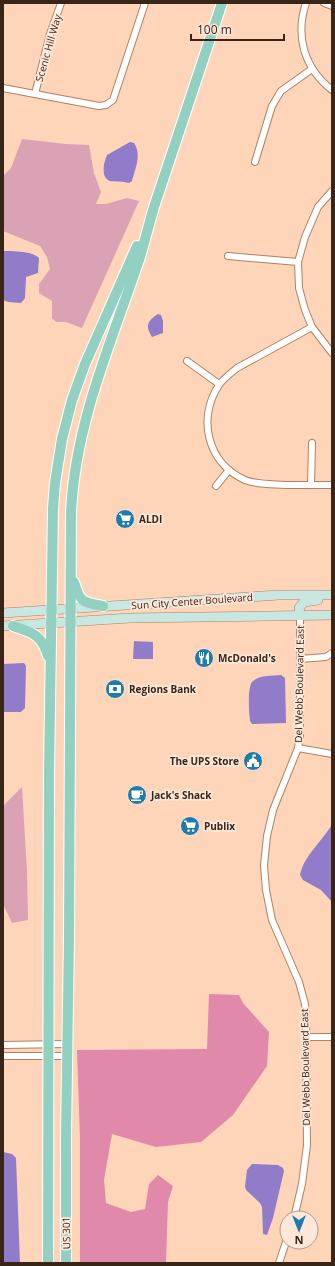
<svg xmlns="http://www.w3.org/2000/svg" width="335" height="1266" font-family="'Open Sans',sans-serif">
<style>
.green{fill:#dba2b6}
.forest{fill:#e189ab}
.water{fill:#917cc9}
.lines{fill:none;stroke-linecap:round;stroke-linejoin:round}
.street-casing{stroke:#b08160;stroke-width:8}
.secondary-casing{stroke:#b08160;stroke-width:10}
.primary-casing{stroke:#fff;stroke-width:12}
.street{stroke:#fff;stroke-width:6}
.secondary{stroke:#c8e7e0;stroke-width:9}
.primary{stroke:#92d0c1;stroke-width:10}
.labels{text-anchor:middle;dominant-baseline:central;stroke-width:3.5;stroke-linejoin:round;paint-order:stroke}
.street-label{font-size:10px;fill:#382518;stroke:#fce7d9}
.poi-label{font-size:10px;font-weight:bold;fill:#382518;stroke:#fce7d9;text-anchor:start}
</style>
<rect width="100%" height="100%" fill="#fed5b9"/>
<g class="green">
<path d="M 22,139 L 66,144 L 89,145 L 94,173 L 101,192 L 96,204 L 106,204 L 127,198 L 139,201 L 82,328 L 66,322 L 56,322 L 52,318 L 52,301 L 39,293 L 39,284 L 50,269 L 47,257 L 40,246 L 3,231 L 3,176 L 11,168 Z"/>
<path d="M 22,787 L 27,872 L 28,920 L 12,923 L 3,904 L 3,806 Z"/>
</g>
<path class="forest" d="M 209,994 L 239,995 L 243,1003 L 269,1032 L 267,1066 L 233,1115 L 201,1142 L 156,1147 L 112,1134 L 104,1180 L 106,1203 L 131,1212 L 145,1209 L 149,1184 L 158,1175 L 173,1186 L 168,1202 L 166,1263 L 80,1263 L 80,1139 L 77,1050 L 207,1049 Z"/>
<g class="water">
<path d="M 130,142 L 134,143 C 142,155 135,169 132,181 L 129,183 C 123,181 116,182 110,181 C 100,177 104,162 107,155 Z"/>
<path d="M 3,251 C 13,251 32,251 39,258 L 38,273 L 26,277 L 25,298 L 21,303 L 8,302 L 3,300 Z"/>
<path d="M 158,314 L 161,315 L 163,321 L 163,333 L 152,337 C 145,326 147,321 158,314 Z"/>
<path d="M 134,641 L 153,642 L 153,659 L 133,659 Z"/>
<path d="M 24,663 L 26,666 L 25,708 L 21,712 L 3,712 L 3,664 Z"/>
<path d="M 281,675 L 285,678 L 286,723 L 252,724 L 250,721 C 249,712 247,685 253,681 C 260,675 272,676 281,675 Z"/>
<path d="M 332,824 L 332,902 L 321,890 L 303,880 L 300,875 C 304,855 323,841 332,824 Z"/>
<path d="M 3,1152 L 12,1154 L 16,1158 L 20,1263 L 3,1263 Z"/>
<path d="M 252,1164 L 278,1165 L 283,1168 L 284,1171 L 273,1218 L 267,1235 L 263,1234 L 262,1207 L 260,1203 L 246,1190 L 245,1186 L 247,1170 Z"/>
</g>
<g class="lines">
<g class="street-casing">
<g id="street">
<path d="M 306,3 C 295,36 304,68 332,90"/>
<path d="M 324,3 L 332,6"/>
<path d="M 3,88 L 99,106 L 106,105 L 113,100 L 145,3"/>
<path d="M 35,94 L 50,34 L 61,3"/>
<path d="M 255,162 L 272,106 L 281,91 L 312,69"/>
<path d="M 332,191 L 318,207 L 305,237 L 298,262 L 299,288 L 305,310 L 312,327 L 332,353"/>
<path d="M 228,256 L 298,262"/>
<path d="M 312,327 L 237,368 C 231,373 224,378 219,385 C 197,418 207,463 245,480 C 258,485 272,484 286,485 C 302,485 317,485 332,485"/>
<path d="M 187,361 L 219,384"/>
<path d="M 311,485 L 312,443"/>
<path d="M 216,486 L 229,470"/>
<path d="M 300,659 L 326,657 L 332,653"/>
<path d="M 298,748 L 332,754"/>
<path d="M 306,1037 L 332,1037"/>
<path d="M 3,1045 L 67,1044"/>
<path d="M 3,1056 L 67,1056"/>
<path d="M 294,1218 L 302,1184 L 307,1145 L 306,1019 L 305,1004 L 299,982 L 272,920 L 266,890 L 264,865 L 267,836 L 273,810 L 298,748 L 300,736 L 300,615"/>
<path d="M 279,1263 L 287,1239"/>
</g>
</g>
<g class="secondary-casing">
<g id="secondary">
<path d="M 3,613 L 279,595 L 332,595"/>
<path d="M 300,615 L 299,608 L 304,602 L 318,600"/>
<path d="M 3,626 L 130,618 L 332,615"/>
</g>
</g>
<g class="primary-casing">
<g id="primary">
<path d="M 74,582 C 80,603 83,602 103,606"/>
<path d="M 13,626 C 32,632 42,635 48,656"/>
<path d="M 48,1263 L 49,773 L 53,508 L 55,483 L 62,439 L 72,400 L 85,364 L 137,246"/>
<path d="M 66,1263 L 66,1135 L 69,937 L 71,513 C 75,422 112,341 140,257 C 145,240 149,224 154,207 C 176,139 199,71 222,3"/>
</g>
</g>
<use href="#street" class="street"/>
<use href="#secondary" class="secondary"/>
<use href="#primary" class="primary"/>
</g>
<defs>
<g id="supermarket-disc" transform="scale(1)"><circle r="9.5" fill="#1f7ba9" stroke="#fce7d9"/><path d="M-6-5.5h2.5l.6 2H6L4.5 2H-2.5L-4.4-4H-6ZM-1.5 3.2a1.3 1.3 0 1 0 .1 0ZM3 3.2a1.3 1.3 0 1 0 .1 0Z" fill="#fff"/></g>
<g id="restaurant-disc" transform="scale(1)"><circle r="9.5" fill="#1f7ba9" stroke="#fce7d9"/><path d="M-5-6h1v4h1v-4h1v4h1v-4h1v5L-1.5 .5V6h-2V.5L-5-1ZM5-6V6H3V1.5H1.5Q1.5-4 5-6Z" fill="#fff"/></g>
<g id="bank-disc" transform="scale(1)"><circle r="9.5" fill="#1f7ba9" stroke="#fce7d9"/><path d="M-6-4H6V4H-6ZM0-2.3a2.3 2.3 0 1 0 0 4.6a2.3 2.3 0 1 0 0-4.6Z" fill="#fff"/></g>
<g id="civic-disc" transform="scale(1)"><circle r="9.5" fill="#1f7ba9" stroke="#fce7d9"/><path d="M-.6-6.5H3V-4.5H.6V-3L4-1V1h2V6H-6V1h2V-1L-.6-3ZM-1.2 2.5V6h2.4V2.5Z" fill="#fff"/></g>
<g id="cafe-disc" transform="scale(1)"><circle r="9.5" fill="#1f7ba9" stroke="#fce7d9"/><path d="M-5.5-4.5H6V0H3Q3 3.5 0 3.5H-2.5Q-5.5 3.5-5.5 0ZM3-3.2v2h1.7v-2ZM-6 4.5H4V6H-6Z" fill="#fff"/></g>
</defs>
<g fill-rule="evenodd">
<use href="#supermarket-disc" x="125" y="519"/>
<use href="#restaurant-disc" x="204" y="658"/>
<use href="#bank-disc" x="115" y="689"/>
<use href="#civic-disc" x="253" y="761"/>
<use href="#cafe-disc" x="137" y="795"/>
<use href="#supermarket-disc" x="190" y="826"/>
</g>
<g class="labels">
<g class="street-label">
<text transform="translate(48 48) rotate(-74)">Scenic Hill Way</text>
<text transform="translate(192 601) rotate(-4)">Sun City Center Boulevard</text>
<text transform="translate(299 684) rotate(-89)">Del Webb Boulevard East</text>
<text transform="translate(305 1067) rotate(-91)">Del Webb Boulevard East</text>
<text transform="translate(66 1233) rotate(-91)">US 301</text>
</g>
<g class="poi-label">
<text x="139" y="519">ALDI</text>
<text x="218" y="658">McDonald's</text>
<text x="129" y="689">Regions Bank</text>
<text x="239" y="761" text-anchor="end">The UPS Store</text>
<text x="151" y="795">Jack's Shack</text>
<text x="204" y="826">Publix</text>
</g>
</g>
<rect width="335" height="1266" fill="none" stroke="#382518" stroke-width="8"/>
<g transform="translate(299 1230) rotate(180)"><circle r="19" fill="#fce7d9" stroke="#ae998c"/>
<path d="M0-3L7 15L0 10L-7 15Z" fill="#1f7ba9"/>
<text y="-6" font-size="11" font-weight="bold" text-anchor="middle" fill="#382518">N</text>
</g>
<path d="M191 34v6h93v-6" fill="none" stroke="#382518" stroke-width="2"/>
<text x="197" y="34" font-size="12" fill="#382518" stroke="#fce7d9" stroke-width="3" paint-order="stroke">100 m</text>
</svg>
